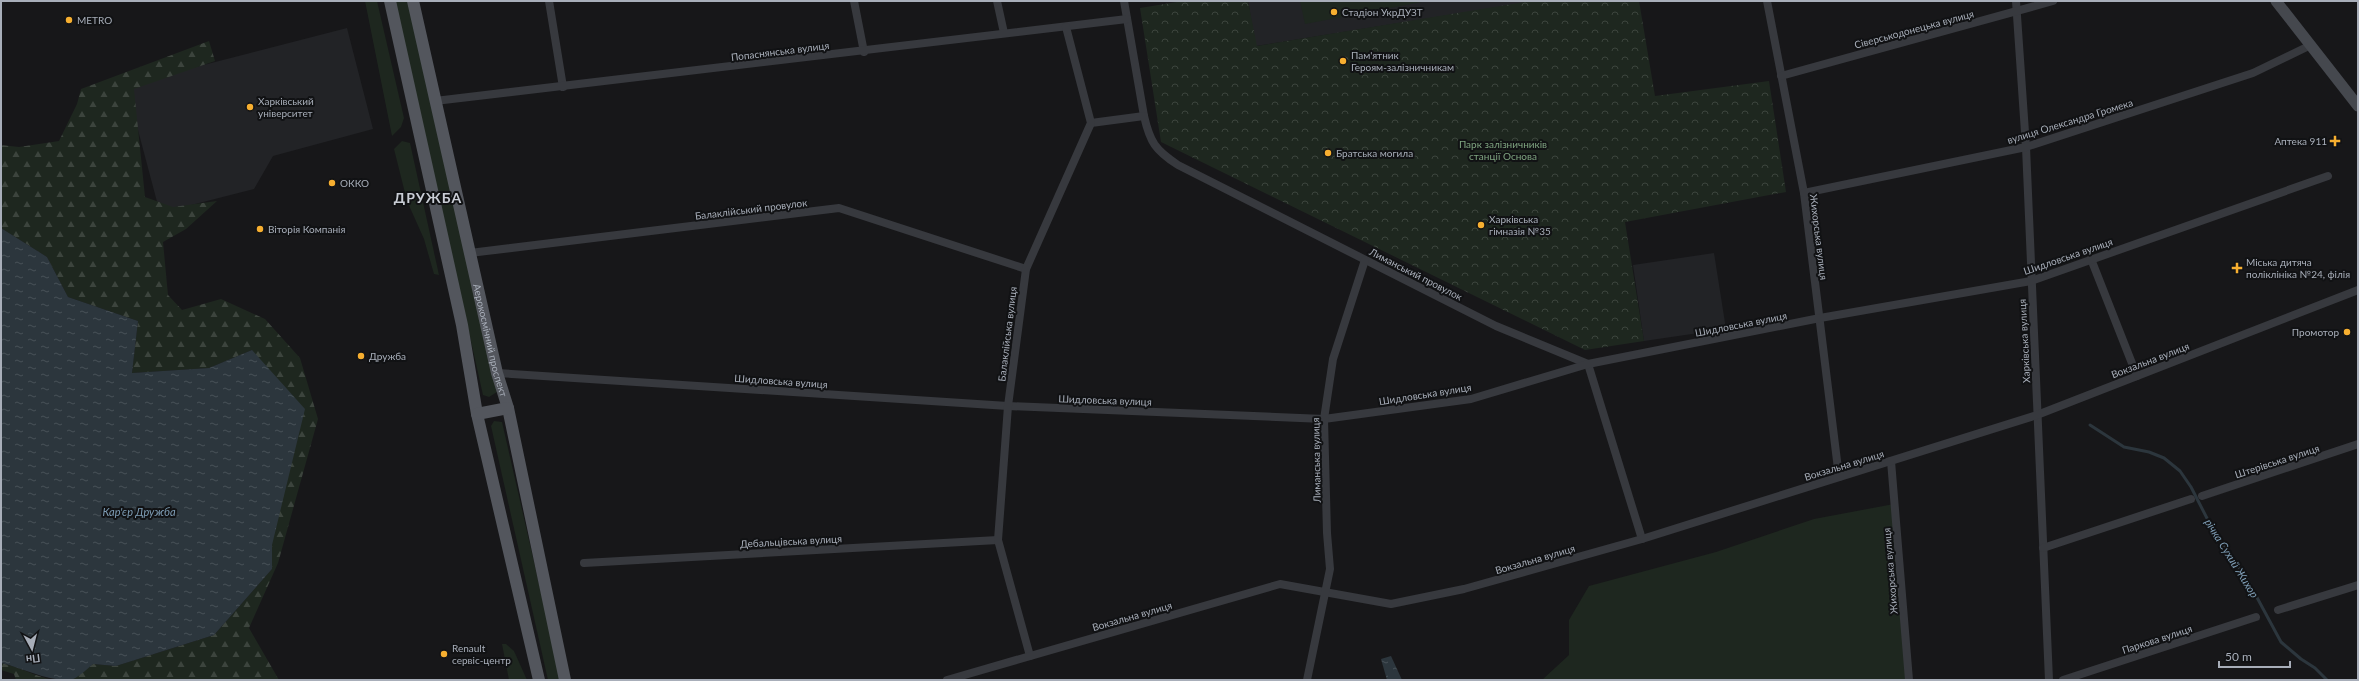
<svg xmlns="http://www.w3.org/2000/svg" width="2359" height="681" font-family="Lato,sans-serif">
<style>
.built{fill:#222326}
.grass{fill:#1e271f}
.forest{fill:url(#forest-firs)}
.park{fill:url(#park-crowns)}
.water{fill:url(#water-ripples)}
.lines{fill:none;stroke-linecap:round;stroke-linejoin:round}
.stream{stroke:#2c363d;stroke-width:3}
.street{stroke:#37393e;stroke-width:8}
.secondary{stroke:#45484e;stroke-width:11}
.primary{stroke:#53565d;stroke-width:12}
.poi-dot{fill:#f7af30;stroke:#111214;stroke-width:1.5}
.labels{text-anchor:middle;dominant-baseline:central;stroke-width:4;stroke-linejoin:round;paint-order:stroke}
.poi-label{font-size:10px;fill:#a8aeb9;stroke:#111214;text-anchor:start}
.street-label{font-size:10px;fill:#a8aeb9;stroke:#111214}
.park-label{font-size:10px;fill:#7fa480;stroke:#111214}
.water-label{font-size:11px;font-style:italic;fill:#7e9db5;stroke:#111214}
.district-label{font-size:14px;font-weight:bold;letter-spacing:1px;fill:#c9cdd5;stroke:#111214}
</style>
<defs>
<pattern id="forest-firs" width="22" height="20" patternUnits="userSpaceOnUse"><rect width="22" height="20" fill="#1e271f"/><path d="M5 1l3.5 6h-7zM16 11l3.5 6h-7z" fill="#3c443d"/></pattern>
<pattern id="park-crowns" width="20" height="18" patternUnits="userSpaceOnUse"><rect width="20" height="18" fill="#1e271f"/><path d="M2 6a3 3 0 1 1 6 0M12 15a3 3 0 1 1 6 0" fill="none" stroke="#3c443d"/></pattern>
<pattern id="water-ripples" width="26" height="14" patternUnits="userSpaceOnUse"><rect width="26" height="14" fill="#2c363d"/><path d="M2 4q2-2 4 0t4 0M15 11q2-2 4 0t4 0" fill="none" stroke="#485157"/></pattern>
</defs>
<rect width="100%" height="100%" fill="#171719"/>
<g class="built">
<path d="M 1248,1 L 1535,1 L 1256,46 Z"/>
<path d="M 347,28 L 373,129 L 273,156 L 254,189 L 160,213 L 126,85 Z"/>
<path d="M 1714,253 L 1726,329 L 1644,341 L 1633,265 Z"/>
</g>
<g class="grass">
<path d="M 365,1 L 377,1 L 404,118 L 401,127 L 392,136 Z"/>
<path d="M 395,1 L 408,1 L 497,392 L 489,397 L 483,395 Z"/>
<path d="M 1300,1 L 1427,1 L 1305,24 Z"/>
<path d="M 402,141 L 410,143 L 439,275 L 434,274 L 424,239 L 407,201 L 394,149 Z"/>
<path d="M 494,421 L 502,422 L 561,680 L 548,680 L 491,426 Z"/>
<path d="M 1894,504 L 1909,680 L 1542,680 L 1569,655 L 1569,620 L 1589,586 L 1716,552 L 1814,519 Z"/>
<path d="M 502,644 L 506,644 L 514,651 L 527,680 L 509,680 Z"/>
</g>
<g class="forest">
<path d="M 209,41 L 215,61 L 134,89 L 145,197 L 173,207 L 217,201 L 186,229 L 163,242 L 168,295 L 182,310 L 221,299 L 265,319 L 300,358 L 318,419 L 278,563 L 249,628 L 279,680 L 71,680 L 93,664 L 116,666 L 214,635 L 272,569 L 272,545 L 252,350 L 209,368 L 132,373 L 138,321 L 68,297 L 47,257 L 1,228 L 1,145 L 19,147 L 59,141 L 77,104 L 81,89 Z"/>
<path d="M 1,663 C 19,667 35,676 53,680 L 16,680 L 14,674 L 1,670 Z"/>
</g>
<path class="park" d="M 1183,1 L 1248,1 L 1257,46 L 1530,1 L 1639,1 L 1655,96 L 1769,81 L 1786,192 L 1625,222 L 1644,341 L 1585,350 L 1161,142 L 1140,8 Z"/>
<g class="water">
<path d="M 1,228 L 47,257 L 68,297 L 138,321 L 132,373 L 209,368 L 252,350 L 305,409 L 272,545 L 272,569 L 214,635 L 116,666 L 93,664 C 87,669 77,679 70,680 C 46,681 23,668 1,663 Z"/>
<path d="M 1391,656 L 1402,680 L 1387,680 L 1381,659 Z"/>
</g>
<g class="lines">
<path class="stream" d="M 2090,425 L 2124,447 L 2149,452 L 2164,458 L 2180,471 L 2191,487 L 2213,530 L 2247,579 L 2281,642 L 2301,659 L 2315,668 L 2327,680"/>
<g class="street">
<path d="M 549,1 L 563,87"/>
<path d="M 854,1 L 864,52"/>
<path d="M 997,1 L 1004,33"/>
<path d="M 1124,1 L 1144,116"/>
<path d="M 1767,1 L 1804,193 L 1839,477"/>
<path d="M 2016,1 L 2026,147 L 2049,680"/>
<path d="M 1781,76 L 2053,1"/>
<path d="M 435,101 L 1127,19"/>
<path d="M 1091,123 L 1144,116 C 1150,142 1155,150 1178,165 L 1496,326 L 1588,364 L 1642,539"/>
<path d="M 1804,193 L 2026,147 L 2253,73 L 2311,45"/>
<path d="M 470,253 L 839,208 L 1026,269"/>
<path d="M 2091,259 L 2137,376"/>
<path d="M 497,373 L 1008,406 L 1324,419 L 1471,399 L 1588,364 L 1820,318 L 2031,281 L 2328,176"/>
<path d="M 1891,461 L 1909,680"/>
<path d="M 2202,496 L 2358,444"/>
<path d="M 2043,548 L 2191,499"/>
<path d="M 584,563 L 998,540"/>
<path d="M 2278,610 L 2358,585"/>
<path d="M 1030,656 L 998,540 L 1008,406 L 1026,269 L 1091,123 L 1066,27"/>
<path d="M 947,680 L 1280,584 L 1391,604 L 1464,589 L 1642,539 L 2037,415 L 2358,290"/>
<path d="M 1307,680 L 1330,569 L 1327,533 L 1324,419 L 1333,359 L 1365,260"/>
<path d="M 2063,680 L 2256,617"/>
</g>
<path class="secondary" d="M 2276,1 L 2358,106"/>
<g class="primary">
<path d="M 390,1 L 462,325 L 477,414 L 539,680"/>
<path id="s1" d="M 413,1 L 497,373 L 508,408 L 565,680"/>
<path d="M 477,414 L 508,408"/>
</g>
</g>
<g class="poi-dot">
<circle cx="1334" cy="12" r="4"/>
<circle cx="69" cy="20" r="4"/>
<circle cx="1343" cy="61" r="4"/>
<circle cx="250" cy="107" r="4"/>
<path d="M2333 135h4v4h4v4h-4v4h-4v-4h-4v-4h4z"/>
<circle cx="1328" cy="153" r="4"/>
<circle cx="332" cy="183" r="4"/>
<circle cx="1481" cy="225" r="4"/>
<circle cx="260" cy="229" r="4"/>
<path d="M2235 262h4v4h4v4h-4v4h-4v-4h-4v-4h4z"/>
<circle cx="2347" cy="332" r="4"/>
<circle cx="361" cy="356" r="4"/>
<circle cx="444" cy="654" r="4"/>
</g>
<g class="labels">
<g class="poi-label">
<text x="1342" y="12">Стадіон УкрДУЗТ</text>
<text x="77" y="20">METRO</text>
<text x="1351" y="55">Пам'ятник<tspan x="1351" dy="12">Героям-залізничникам</tspan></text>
<text x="258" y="101">Харківський<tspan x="258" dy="12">університет</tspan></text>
<text x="2327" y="141" text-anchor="end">Аптека 911</text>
<text x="1336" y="153">Братська могила</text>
<text x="340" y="183">ОККО</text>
<text x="1489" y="219">Харківська<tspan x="1489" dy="12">гімназія №35</tspan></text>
<text x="268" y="229">Віторія Компанія</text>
<text x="2246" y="262">Міська дитяча<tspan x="2246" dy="12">поліклініка №24, філія</tspan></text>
<text x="2339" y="332" text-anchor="end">Промотор</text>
<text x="369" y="356">Дружба</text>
<text x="452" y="648">Renault<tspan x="452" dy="12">сервіс-центр</tspan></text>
</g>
<g class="street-label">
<text transform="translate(1914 29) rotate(-15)">Сіверськодонецька вулиця</text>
<text transform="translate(780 51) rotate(-7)">Попаснянська вулиця</text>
<text transform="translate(2070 121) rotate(-17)">вулиця Олександра Громека</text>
<text transform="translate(751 209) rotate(-7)">Балаклійський провулок</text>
<text transform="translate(1819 237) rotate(83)">Жихорська вулиця</text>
<text transform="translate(2068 256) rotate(-19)">Шидловська вулиця</text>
<text transform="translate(1416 274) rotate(27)">Лиманський провулок</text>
<text transform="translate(1741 324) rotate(-11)">Шидловська вулиця</text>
<text transform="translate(1007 334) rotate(-83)">Балаклійська вулиця</text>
<text stroke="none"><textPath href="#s1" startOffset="348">Аерокосмічний проспект</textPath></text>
<text transform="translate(2024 341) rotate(-93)">Харківська вулиця</text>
<text transform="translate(2150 360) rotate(-21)">Вокзальна вулиця</text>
<text transform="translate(781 381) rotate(4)">Шидловська вулиця</text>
<text transform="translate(1425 394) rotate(-9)">Шидловська вулиця</text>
<text transform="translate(1105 400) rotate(2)">Шидловська вулиця</text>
<text transform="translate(1316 460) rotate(-91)">Лиманська вулиця</text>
<text transform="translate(2277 461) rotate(-18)">Штерівська вулиця</text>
<text transform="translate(1844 465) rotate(-17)">Вокзальна вулиця</text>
<text transform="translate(791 541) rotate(-3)">Дебальцівська вулиця</text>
<text transform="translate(1535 559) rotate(-16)">Вокзальна вулиця</text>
<text transform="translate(1890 571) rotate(-95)">Жихорська вулиця</text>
<text transform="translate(1132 616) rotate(-16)">Вокзальна вулиця</text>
<text transform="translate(2157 639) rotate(-18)">Паркова вулиця</text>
</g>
<g class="park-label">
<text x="1503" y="144">Парк залізничників<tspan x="1503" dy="12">станції Основа</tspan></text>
</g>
<g class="water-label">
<text x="139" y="511">Кар'єр Дружба</text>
<text transform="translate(2232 558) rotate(58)">річка Сухий Жихор</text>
</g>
<g class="district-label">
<text x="428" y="197">ДРУЖБА</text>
</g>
</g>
<rect width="2359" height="681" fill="none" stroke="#a8aeb9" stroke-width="4"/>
<g transform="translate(32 649) rotate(173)" stroke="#111214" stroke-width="3" paint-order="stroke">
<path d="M0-3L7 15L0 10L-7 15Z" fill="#a8aeb9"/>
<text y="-6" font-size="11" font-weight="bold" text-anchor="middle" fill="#a8aeb9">Пн</text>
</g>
<path d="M2219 661v6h71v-6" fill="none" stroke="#a8aeb9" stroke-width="2"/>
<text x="2225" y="661" font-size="12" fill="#a8aeb9" stroke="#111214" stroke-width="3" paint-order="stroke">50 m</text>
</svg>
